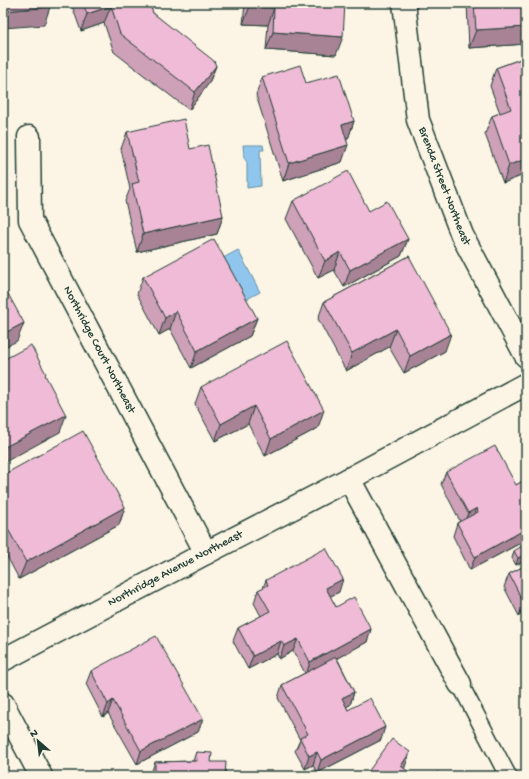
<svg xmlns="http://www.w3.org/2000/svg" width="529" height="779" font-family="'Gochi Hand',sans-serif">
<style>
.water{fill:#90c6ee;stroke:#638fa4}
.lines{fill:none;stroke-linecap:round;stroke-linejoin:round}
.service-casing{stroke:#1f3d34;stroke-width:19}
.minor-casing{stroke:#1f3d34;stroke-width:25}
.service{stroke:#fcf5e5;stroke-width:16}
.minor{stroke:#fcf5e5;stroke-width:22}
.wall{fill:#cea1b8;stroke:#1f3d34}
.shaded-wall{fill:#a88396;stroke:#1f3d34}
.building{fill:#f0bbd6;stroke:#1f3d34}
.labels{text-anchor:middle;dominant-baseline:central;stroke-width:3.5;stroke-linejoin:round;paint-order:stroke}
.street-label{font-size:12px;fill:#1f3d34;stroke:#fcf5e5}
</style>
<rect width="100%" height="100%" fill="#fcf5e5"/>
<filter id="ink" filterUnits="userSpaceOnUse"><feTurbulence type="fractalNoise" baseFrequency=".025" numOctaves="2"/><feDisplacementMap in="SourceGraphic" scale="8" xChannelSelector="R" yChannelSelector="G"/><feConvolveMatrix kernelMatrix="1 2 1 2 8 2 1 2 1" color-interpolation-filters="sRGB"/></filter>
<g filter="url(#ink)">
<g class="water">
<path d="M 243,145 L 263,145 L 264,150 L 260,150 L 261,186 L 247,188 L 247,162 L 244,158 Z"/>
<path d="M 238,250 L 260,292 L 236,305 L 214,263 Z"/>
</g>
<g class="lines">
<g class="service-casing">
<path id="service" d="M 460,684 L 508,776"/>
</g>
<g class="minor-casing">
<g id="minor">
<path id="s1" d="M 404,3 L 418,120 L 462,235 L 526,356"/>
<path id="s2" d="M 29,137 L 30,220 L 206,553"/>
<path d="M 349,479 L 460,684"/>
<path id="s3" d="M 3,660 L 206,553 L 349,479 L 526,384"/>
<path d="M 3,704 L 41,776"/>
</g>
</g>
<use href="#service" class="service"/>
<use href="#minor" class="minor"/>
</g>
<g class="wall">
<path d="M 71,3 L 161,3 L 160,5 L 151,8 L 153,13 L 216,66 L 209,83 L 189,110 L 114,52 L 104,23 L 81,31 Z"/>
<path d="M 245,3 L 345,3 L 336,55 L 266,50 L 268,25 L 243,24 Z"/>
<path d="M 467,3 L 526,3 L 526,44 L 469,48 Z"/>
<path d="M 526,57 L 526,174 L 503,183 L 485,134 L 492,116 L 500,113 L 490,86 L 496,68 Z"/>
<path d="M 262,77 L 306,83 L 354,121 L 348,139 L 347,139 L 342,162 L 283,181 L 256,95 Z"/>
<path d="M 127,132 L 190,149 L 223,216 L 217,234 L 137,252 L 125,201 L 130,189 L 121,149 Z"/>
<path d="M 293,201 L 369,211 L 408,239 L 401,256 L 344,287 L 334,270 L 318,278 L 286,219 Z"/>
<path d="M 526,204 L 526,217 L 523,211 Z"/>
<path d="M 409,256 L 445,351 L 404,373 L 389,347 L 346,371 L 318,319 L 324,302 Z"/>
<path d="M 143,277 L 257,318 L 250,336 L 191,368 L 170,329 L 159,335 L 137,294 Z"/>
<path d="M 201,387 L 318,428 L 265,456 L 248,424 L 215,441 L 195,404 Z"/>
<path d="M 446,472 L 516,485 L 526,479 L 526,540 L 470,570 L 453,536 L 457,523 L 460,521 L 441,484 Z"/>
<path d="M 3,475 L 125,507 L 119,525 L 19,579 L 3,549 Z"/>
<path d="M 514,551 L 524,561 L 516,565 L 512,558 Z"/>
<path d="M 526,565 L 526,612 L 519,616 L 504,587 L 509,574 Z"/>
<path d="M 266,580 L 339,592 L 330,596 L 336,607 L 371,629 L 367,642 L 337,658 L 354,692 L 350,705 L 346,706 L 348,710 L 381,740 L 317,773 L 313,765 L 305,769 L 295,751 L 300,740 L 278,698 L 282,685 L 305,673 L 293,651 L 279,659 L 277,654 L 248,669 L 233,641 L 238,628 L 261,616 L 254,603 L 258,590 L 263,588 Z"/>
<path d="M 91,671 L 198,732 L 137,764 L 108,713 L 103,717 L 86,684 Z"/>
<path d="M 196,752 L 211,762 L 225,776 L 150,776 L 155,762 L 193,761 Z"/>
</g>
<g class="shaded-wall">
<path d="M 144,3 L 161,3 L 160,5 L 140,12 Z"/>
<path d="M 111,6 L 104,23 L 81,31 L 87,14 Z"/>
<path d="M 250,6 L 274,8 L 268,25 L 243,24 Z"/>
<path d="M 50,7 L 44,25 L 3,28 L 3,11 Z"/>
<path d="M 526,27 L 526,44 L 469,48 L 476,30 Z"/>
<path d="M 273,32 L 343,37 L 336,55 L 266,50 Z"/>
<path d="M 216,66 L 209,83 L 189,110 L 195,92 Z"/>
<path d="M 354,121 L 348,139 L 336,142 L 342,125 Z"/>
<path d="M 348,145 L 342,162 L 283,181 L 289,163 Z"/>
<path d="M 526,159 L 526,174 L 503,183 L 509,165 Z"/>
<path d="M 223,216 L 217,234 L 137,252 L 143,234 Z"/>
<path d="M 408,239 L 401,256 L 344,287 L 350,270 Z"/>
<path d="M 340,252 L 334,270 L 318,278 L 325,261 Z"/>
<path d="M 176,311 L 170,329 L 159,335 L 165,318 Z"/>
<path d="M 257,318 L 250,336 L 191,368 L 197,351 Z"/>
<path d="M 24,323 L 17,341 L 3,348 L 3,334 Z"/>
<path d="M 396,329 L 389,347 L 346,371 L 352,353 Z"/>
<path d="M 451,334 L 445,351 L 404,373 L 410,356 Z"/>
<path d="M 254,406 L 248,424 L 215,441 L 221,424 Z"/>
<path d="M 324,410 L 318,428 L 265,456 L 271,439 Z"/>
<path d="M 66,415 L 60,432 L 3,463 L 3,448 Z"/>
<path d="M 125,507 L 119,525 L 19,579 L 26,562 Z"/>
<path d="M 477,508 L 472,521 L 463,526 L 468,513 Z"/>
<path d="M 526,529 L 526,540 L 470,570 L 475,557 Z"/>
<path d="M 526,554 L 524,561 L 516,565 L 518,558 Z"/>
<path d="M 343,579 L 339,592 L 321,601 L 326,588 Z"/>
<path d="M 526,602 L 526,612 L 519,616 L 524,603 Z"/>
<path d="M 371,629 L 367,642 L 306,675 L 310,662 Z"/>
<path d="M 298,639 L 293,651 L 279,659 L 284,646 Z"/>
<path d="M 281,641 L 277,654 L 248,669 L 253,656 Z"/>
<path d="M 354,692 L 350,705 L 337,711 L 342,698 Z"/>
<path d="M 113,700 L 108,713 L 103,717 L 108,704 Z"/>
<path d="M 203,719 L 198,732 L 137,764 L 141,751 Z"/>
<path d="M 385,727 L 381,740 L 317,773 L 321,760 Z"/>
<path d="M 317,752 L 313,765 L 305,769 L 309,756 Z"/>
<path d="M 410,752 L 404,770 L 401,766 Z"/>
</g>
<g class="building">
<path d="M 3,3 L 50,3 L 50,7 L 3,11 Z"/>
<path d="M 83,3 L 149,3 L 153,13 L 214,61 L 216,66 L 195,92 L 120,34 L 111,6 L 87,14 Z"/>
<path d="M 250,3 L 345,3 L 343,37 L 273,32 L 274,8 L 250,6 Z"/>
<path d="M 474,3 L 526,3 L 526,27 L 476,30 Z"/>
<path d="M 526,57 L 526,159 L 509,165 L 492,116 L 511,109 L 496,68 Z"/>
<path d="M 300,65 L 306,83 L 339,74 L 354,121 L 342,125 L 348,145 L 289,163 L 262,77 Z"/>
<path d="M 184,119 L 190,149 L 208,145 L 223,216 L 143,234 L 132,184 L 139,182 L 127,132 Z"/>
<path d="M 348,171 L 369,211 L 387,201 L 408,239 L 350,270 L 340,252 L 325,261 L 293,201 Z"/>
<path d="M 214,239 L 257,318 L 197,351 L 176,311 L 165,318 L 143,277 Z"/>
<path d="M 409,256 L 451,334 L 410,356 L 396,329 L 352,353 L 324,302 Z"/>
<path d="M 7,292 L 24,323 L 3,334 L 3,294 Z"/>
<path d="M 287,341 L 324,410 L 271,439 L 254,406 L 221,424 L 201,387 Z"/>
<path d="M 31,345 L 46,374 L 45,375 L 66,415 L 3,448 L 3,360 Z"/>
<path d="M 83,431 L 125,507 L 26,562 L 3,520 L 3,475 Z"/>
<path d="M 495,446 L 516,485 L 526,479 L 526,529 L 475,557 L 457,523 L 478,512 L 477,508 L 468,513 L 446,472 Z"/>
<path d="M 522,546 L 526,552 L 526,554 L 518,558 L 514,551 Z"/>
<path d="M 326,548 L 343,579 L 326,588 L 336,607 L 354,597 L 371,629 L 310,662 L 298,639 L 284,646 L 281,641 L 253,656 L 238,628 L 270,611 L 258,590 L 268,585 L 266,580 Z"/>
<path d="M 526,565 L 526,602 L 524,603 L 509,574 Z"/>
<path d="M 156,636 L 203,719 L 141,751 L 113,700 L 108,704 L 91,671 Z"/>
<path d="M 336,657 L 354,692 L 342,698 L 348,710 L 370,698 L 385,727 L 321,760 L 317,752 L 309,756 L 300,738 L 308,734 L 282,685 Z"/>
<path d="M 392,739 L 410,752 L 401,766 L 409,772 L 406,776 L 365,776 Z"/>
<path d="M 196,752 L 212,753 L 211,762 L 226,762 L 225,776 L 155,776 L 155,762 L 197,761 Z"/>
<path d="M 437,772 L 443,776 L 434,776 Z"/>
</g>
</g>
<g class="labels">
<g class="street-label">
<text stroke="none"><textPath href="#s1" startOffset="189">Brenda Street Northeast</textPath></text>
<text stroke="none"><textPath href="#s2" startOffset="230">Northridge Court Northeast</textPath></text>
<text stroke="none"><textPath href="#s3" startOffset="195">Northridge Avenue Northeast</textPath></text>
</g>
</g>
<rect width="529" height="779" fill="none" stroke="#fcf5e5" stroke-width="16"/>
<rect x="8" y="8" width="513" height="763" fill="none" stroke="#1f3d34" stroke-width="1.5" filter="url(#ink)"/>
<g transform="translate(38 741) rotate(332)" stroke="#fcf5e5" stroke-width="3" paint-order="stroke">
<path d="M0-3L7 15L0 10L-7 15Z" fill="#1f3d34"/>
<text y="-6" font-size="11" font-weight="bold" text-anchor="middle" fill="#1f3d34">N</text>
</g>
</svg>
